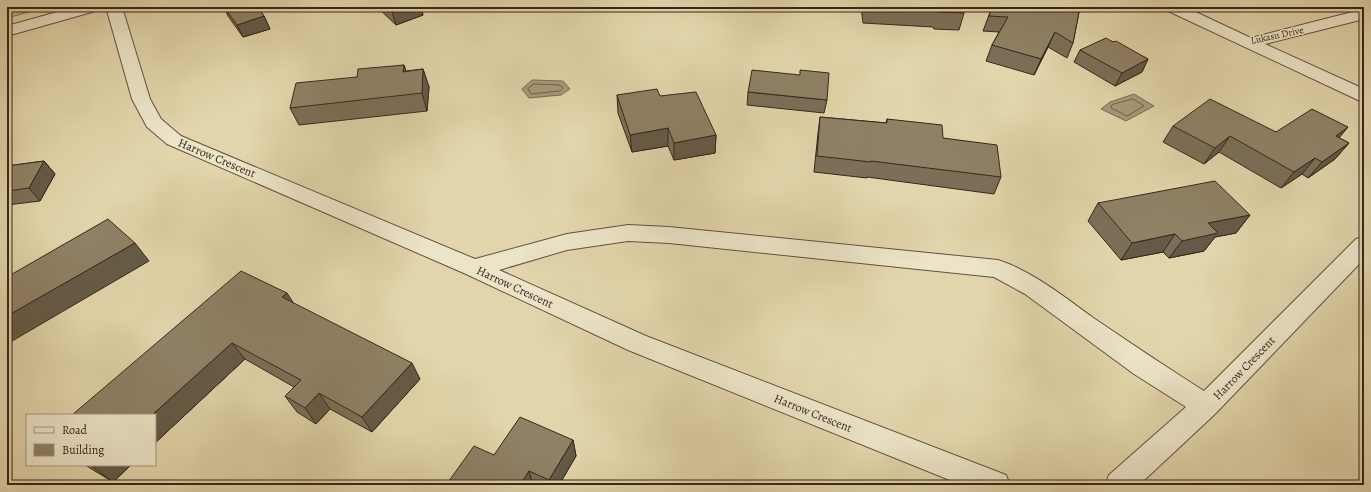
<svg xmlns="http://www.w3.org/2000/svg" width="1371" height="492" font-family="Alegreya,serif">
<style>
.green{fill:#c5b793;stroke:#7e6f57}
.water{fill:#a89a7a;stroke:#7a6c54}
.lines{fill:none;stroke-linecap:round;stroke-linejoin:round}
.shore{stroke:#6f604a;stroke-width:1}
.minor-casing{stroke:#61523f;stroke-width:2}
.minor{fill:#ece4c8;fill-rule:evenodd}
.wall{fill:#7b6f58;stroke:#36271b}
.shaded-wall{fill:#645a47;stroke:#36271b}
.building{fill:#8f8166;stroke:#36271b}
.labels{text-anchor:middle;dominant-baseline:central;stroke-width:3;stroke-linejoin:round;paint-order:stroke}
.far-street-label{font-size:10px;fill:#36271b;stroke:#ece4c8}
.street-label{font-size:12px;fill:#36271b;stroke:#ece4c8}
</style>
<rect width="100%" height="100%" fill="#e2d5ab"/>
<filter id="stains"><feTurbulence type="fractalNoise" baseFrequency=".005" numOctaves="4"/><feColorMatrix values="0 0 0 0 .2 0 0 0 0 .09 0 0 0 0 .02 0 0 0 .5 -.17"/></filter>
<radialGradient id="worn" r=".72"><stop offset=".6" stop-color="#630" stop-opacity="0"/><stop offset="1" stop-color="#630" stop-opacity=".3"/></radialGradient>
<path class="green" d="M 7,7 L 47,7 L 7,18 Z"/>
<g class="water">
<path d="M 532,80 L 563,81 L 570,89 L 561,95 L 529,98 L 522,89 Z"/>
<path d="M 1134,94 L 1154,106 L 1126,121 L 1101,109 L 1110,102 Z"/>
</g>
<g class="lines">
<g class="shore">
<path d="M 534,84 L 560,85 L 563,88 L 560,91 L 531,94 L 528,89 Z"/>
<path d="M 1133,99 L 1144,106 L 1127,116 L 1111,108 L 1112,105 Z"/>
</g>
<g class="minor-casing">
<g id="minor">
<path d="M 75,7 L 101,7 L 99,10 L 7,36 L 7,26 Z"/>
<path d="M 106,7 L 122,7 L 150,99 L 161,119 L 181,136 L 475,259 L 567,234 L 628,225 L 669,227 L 998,260 C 1032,271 1063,296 1092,317 C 1129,342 1166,367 1204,391 L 1356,239 L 1364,237 L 1364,259 L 1215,414 L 1139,485 L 1105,485 L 1109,475 L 1186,407 L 1134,374 L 1025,294 L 994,277 L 669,243 L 628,241 L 567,250 L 499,270 L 646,336 L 1006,475 L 1010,485 L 962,485 L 628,350 L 466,274 L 167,144 L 147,127 L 132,99 Z"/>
<path d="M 1164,7 L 1185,7 L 1251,38 L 1364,9 L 1364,19 L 1265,44 L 1364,89 L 1364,102 L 1358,100 L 1166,10 Z"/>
</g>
</g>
<use href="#minor" class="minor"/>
</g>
<g class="wall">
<path d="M 224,7 L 257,7 L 264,16 L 270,29 L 243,37 L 228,16 Z"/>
<path d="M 377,7 L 421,7 L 423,15 L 396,25 Z"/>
<path d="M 861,7 L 962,7 L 964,13 L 959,30 L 934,29 L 933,27 L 863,23 Z"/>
<path d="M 992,7 L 1080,7 L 1073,43 L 1067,58 L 1048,47 L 1034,75 L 986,61 L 992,45 L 999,32 L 983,31 Z"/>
<path d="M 1113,42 L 1148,59 L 1142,72 L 1115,86 L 1074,62 L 1080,50 Z"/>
<path d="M 404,65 L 406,71 L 423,69 L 429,87 L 427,111 L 299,125 L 290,108 L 357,77 Z"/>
<path d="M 748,92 L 827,100 L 824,113 L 747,105 Z"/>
<path d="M 617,95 L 660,96 L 716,135 L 715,153 L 674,160 L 668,146 L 632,152 L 618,113 Z"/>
<path d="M 820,117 L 886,123 L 887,119 L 943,138 L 1001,177 L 994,194 L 867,177 L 867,178 L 814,172 L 818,133 Z"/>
<path d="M 1173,126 L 1276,132 L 1339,138 L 1349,143 L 1335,159 L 1308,178 L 1302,174 L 1281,188 L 1219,152 L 1204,164 L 1163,142 Z"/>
<path d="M 44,161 L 55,174 L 40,201 L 7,205 L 7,166 Z"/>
<path d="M 1098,203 L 1250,215 L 1236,233 L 1215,237 L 1204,251 L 1169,258 L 1163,252 L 1121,260 L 1088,221 Z"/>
<path d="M 293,303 L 420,379 L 372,432 L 330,409 L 316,424 L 297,412 L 285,396 L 294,387 L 245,359 L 155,443 L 155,415 L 72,415 Z"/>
<path d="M 573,440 L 576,456 L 559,485 L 446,485 L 494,455 Z"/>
<path d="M 85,465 L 131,465 L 113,482 Z"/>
</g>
<g class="shaded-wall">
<path d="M 407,7 L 421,7 L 423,15 L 396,25 L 392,12 Z"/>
<path d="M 264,16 L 270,29 L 243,37 L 237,25 Z"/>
<path d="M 1055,32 L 1048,47 L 1034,75 L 1041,59 Z"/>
<path d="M 1148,59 L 1142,72 L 1115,86 L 1122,73 Z"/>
<path d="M 404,65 L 409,82 L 403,72 Z"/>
<path d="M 423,69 L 429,87 L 427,111 L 422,93 Z"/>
<path d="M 7,84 L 12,90 L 7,96 Z"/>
<path d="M 1348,127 L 1335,143 L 1336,136 Z"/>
<path d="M 668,128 L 668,146 L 632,152 L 630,135 Z"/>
<path d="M 716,135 L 715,153 L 674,160 L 674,143 Z"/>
<path d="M 1230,136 L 1219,152 L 1204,164 L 1215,148 Z"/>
<path d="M 1349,143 L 1335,159 L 1308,178 L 1322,162 Z"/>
<path d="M 1315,158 L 1302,174 L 1281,188 L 1294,172 Z"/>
<path d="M 44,161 L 55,174 L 40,201 L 29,188 Z"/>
<path d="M 1250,215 L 1236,233 L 1215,237 L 1204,251 L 1169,258 L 1182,241 L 1208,223 Z"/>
<path d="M 1175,234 L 1163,252 L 1121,260 L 1132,243 Z"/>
<path d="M 135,243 L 149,261 L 7,344 L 7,316 Z"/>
<path d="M 287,293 L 298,310 L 282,297 Z"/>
<path d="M 232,343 L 245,359 L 155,443 L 155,415 L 152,415 Z"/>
<path d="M 412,363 L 420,379 L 372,432 L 362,417 Z"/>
<path d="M 319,393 L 330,409 L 316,424 L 305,408 Z"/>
<path d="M 573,440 L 576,456 L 559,485 L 550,485 L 549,480 Z"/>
<path d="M 96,465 L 131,465 L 113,482 L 94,468 Z"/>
<path d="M 529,471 L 533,485 L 520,485 Z"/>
</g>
<g class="building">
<path d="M 224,7 L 257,7 L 264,16 L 237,25 Z"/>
<path d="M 386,7 L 407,7 L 392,12 Z"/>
<path d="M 884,7 L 962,7 L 964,13 L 938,12 L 938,10 Z"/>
<path d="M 992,7 L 1080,7 L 1073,43 L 1055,32 L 1041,59 L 992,45 L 1008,17 L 989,16 Z"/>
<path d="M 1106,38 L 1113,42 L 1116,41 L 1148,59 L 1122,73 L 1080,50 Z"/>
<path d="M 404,65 L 403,72 L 423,69 L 422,93 L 290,108 L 296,83 L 357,77 L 358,69 Z"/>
<path d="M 752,70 L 800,75 L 800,70 L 829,73 L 827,100 L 748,92 Z"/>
<path d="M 657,89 L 660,96 L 696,92 L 716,135 L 674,143 L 668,128 L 630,135 L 617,95 Z"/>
<path d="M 1210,99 L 1276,132 L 1312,109 L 1348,127 L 1336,136 L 1349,143 L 1322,162 L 1315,158 L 1294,172 L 1230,136 L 1215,148 L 1173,126 Z"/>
<path d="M 820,117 L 887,123 L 887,119 L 942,125 L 943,138 L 997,145 L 1001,177 L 871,161 L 871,162 L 817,156 Z"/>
<path d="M 44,161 L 29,188 L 7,191 L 7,166 Z"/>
<path d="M 1215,181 L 1250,215 L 1208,223 L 1218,233 L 1182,241 L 1175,234 L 1132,243 L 1098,203 Z"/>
<path d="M 108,219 L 135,243 L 7,316 L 7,277 Z"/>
<path d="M 241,271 L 287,293 L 282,297 L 412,363 L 362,417 L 319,393 L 305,408 L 285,396 L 301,380 L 232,343 L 152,415 L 72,415 Z"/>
<path d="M 520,417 L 573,440 L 549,480 L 529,471 L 520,485 L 446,485 L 474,446 L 494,455 Z"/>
<path d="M 90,465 L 96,465 L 94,468 Z"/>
</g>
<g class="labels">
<g class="far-street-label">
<text transform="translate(1277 35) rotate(-12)">Lukasu Drive</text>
</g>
<g class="street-label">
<text transform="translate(217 158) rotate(23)">Harrow Crescent</text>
<text transform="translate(515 287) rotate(25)">Harrow Crescent</text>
<text transform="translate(1244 368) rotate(-46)">Harrow Crescent</text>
<text transform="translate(813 413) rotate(22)">Harrow Crescent</text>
</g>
</g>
<rect width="1371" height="492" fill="none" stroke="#e2d5ab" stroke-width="24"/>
<rect x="8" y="8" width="1355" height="476" fill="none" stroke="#36271b" stroke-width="2"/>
<rect x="12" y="12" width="1347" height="468" fill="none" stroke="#36271b"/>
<rect x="26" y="414" width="130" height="52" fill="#ece4c8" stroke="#a39883"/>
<rect x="34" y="427" width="20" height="6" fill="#ece4c8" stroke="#a39883"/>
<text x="62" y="434" font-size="12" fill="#36271b">Road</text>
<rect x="34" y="444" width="20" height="12" fill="#8f8166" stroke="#a39883"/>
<text x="62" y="454" font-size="12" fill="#36271b">Building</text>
<rect width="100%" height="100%" filter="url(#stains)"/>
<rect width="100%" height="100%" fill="url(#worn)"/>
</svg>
